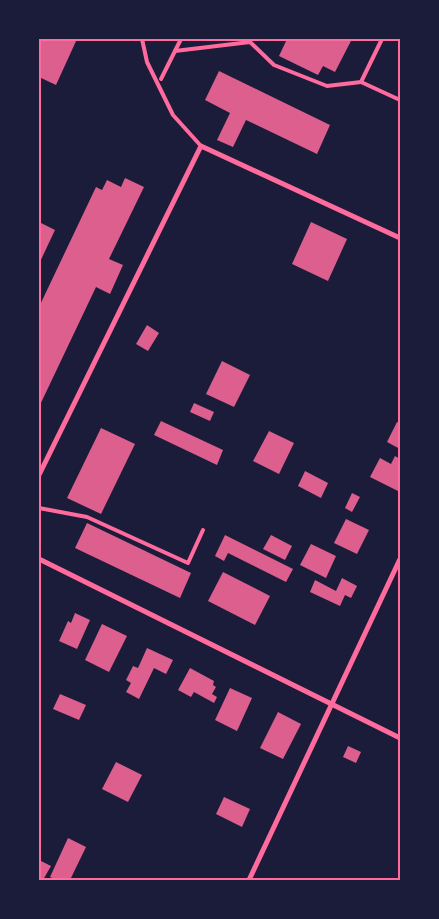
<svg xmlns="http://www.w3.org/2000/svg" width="439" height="919" font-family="Montserrat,sans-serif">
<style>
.building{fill:#dd5f8e}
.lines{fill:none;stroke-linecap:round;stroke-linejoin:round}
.service{stroke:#ff6b9d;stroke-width:4}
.minor{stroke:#ff6b9d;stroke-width:5}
.neatline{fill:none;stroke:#ff6b9d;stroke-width:2}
</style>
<rect width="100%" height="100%" fill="#1b1b3a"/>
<g class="building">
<path d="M 39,39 L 77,39 L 56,85 L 39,77 Z"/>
<path d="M 287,39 L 352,39 L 335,72 L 323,66 L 318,75 L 279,56 Z"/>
<path d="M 219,71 L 330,125 L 317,154 L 246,120 L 233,147 L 217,140 L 230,113 L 205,100 Z"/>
<path d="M 125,178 L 144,187 L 109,259 L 123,265 L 110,294 L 96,287 L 39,407 L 39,307 L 96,187 L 102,190 L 107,180 L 121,187 Z"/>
<path d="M 39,222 L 55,230 L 39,264 Z"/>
<path d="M 311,222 L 347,239 L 328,281 L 292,264 Z"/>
<path d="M 147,325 L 159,333 L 148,351 L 136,344 Z"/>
<path d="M 222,361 L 250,375 L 234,407 L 206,394 Z"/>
<path d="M 194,403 L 214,412 L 210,421 L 190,412 Z"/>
<path d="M 161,421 L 223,450 L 217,465 L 154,435 Z"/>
<path d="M 397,422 L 400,423 L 400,449 L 387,442 Z"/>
<path d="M 101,428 L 135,444 L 101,514 L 67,498 Z"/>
<path d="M 269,431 L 294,443 L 279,474 L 253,461 Z"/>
<path d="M 395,456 L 400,459 L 400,492 L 370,477 L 380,458 L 391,464 Z"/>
<path d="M 305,471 L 328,483 L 321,498 L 298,486 Z"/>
<path d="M 352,493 L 360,497 L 352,512 L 345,508 Z"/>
<path d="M 346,519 L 369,530 L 357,554 L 334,543 Z"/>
<path d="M 87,523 L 191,573 L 180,598 L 75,548 Z"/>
<path d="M 225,535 L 293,569 L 286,582 L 228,553 L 224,561 L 215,556 Z"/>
<path d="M 271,535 L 292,546 L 285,560 L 263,549 Z"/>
<path d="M 311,544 L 336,556 L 326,578 L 300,565 Z"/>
<path d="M 223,572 L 270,596 L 255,625 L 208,601 Z"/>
<path d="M 342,578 L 357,586 L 351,598 L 345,595 L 340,606 L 310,592 L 315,580 L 336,591 Z"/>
<path d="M 75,613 L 90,620 L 77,649 L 59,641 L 68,621 L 71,623 Z"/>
<path d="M 102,624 L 127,636 L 109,672 L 85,660 Z"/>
<path d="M 147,648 L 173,660 L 166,674 L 154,668 L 139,699 L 126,692 L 131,683 L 126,680 L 133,666 L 138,668 Z"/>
<path d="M 190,668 L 214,681 L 213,685 L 216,687 L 212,694 L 217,697 L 214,703 L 194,692 L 191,697 L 178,690 Z"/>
<path d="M 230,688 L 252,698 L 237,731 L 215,720 Z"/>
<path d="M 60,694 L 86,705 L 79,720 L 53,709 Z"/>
<path d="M 278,712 L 301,724 L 283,759 L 260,748 Z"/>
<path d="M 348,746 L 361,752 L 356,763 L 343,757 Z"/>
<path d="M 116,762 L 142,775 L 128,802 L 102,789 Z"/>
<path d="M 224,797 L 250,809 L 242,827 L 216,814 Z"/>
<path d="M 68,838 L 86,847 L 70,880 L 57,880 L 50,877 Z"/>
<path d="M 39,860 L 51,866 L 43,880 L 39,880 Z"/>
</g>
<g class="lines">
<g class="service">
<path d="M 142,39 L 147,62 L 173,115 L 201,146"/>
<path d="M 175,51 L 250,42 L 274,65 L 327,86 L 361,82 L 382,39"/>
<path d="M 161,79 L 181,39"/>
<path d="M 361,82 L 400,100"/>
<path d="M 39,508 L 87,517 L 188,563 L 203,530"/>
</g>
<g class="minor">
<path d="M 39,475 L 201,146 L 400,238"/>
<path d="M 39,559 L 400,738"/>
<path d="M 249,880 L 400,559"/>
</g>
</g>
<rect width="439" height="919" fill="none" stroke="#1b1b3a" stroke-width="80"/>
<rect x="40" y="40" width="359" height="839" class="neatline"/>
</svg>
